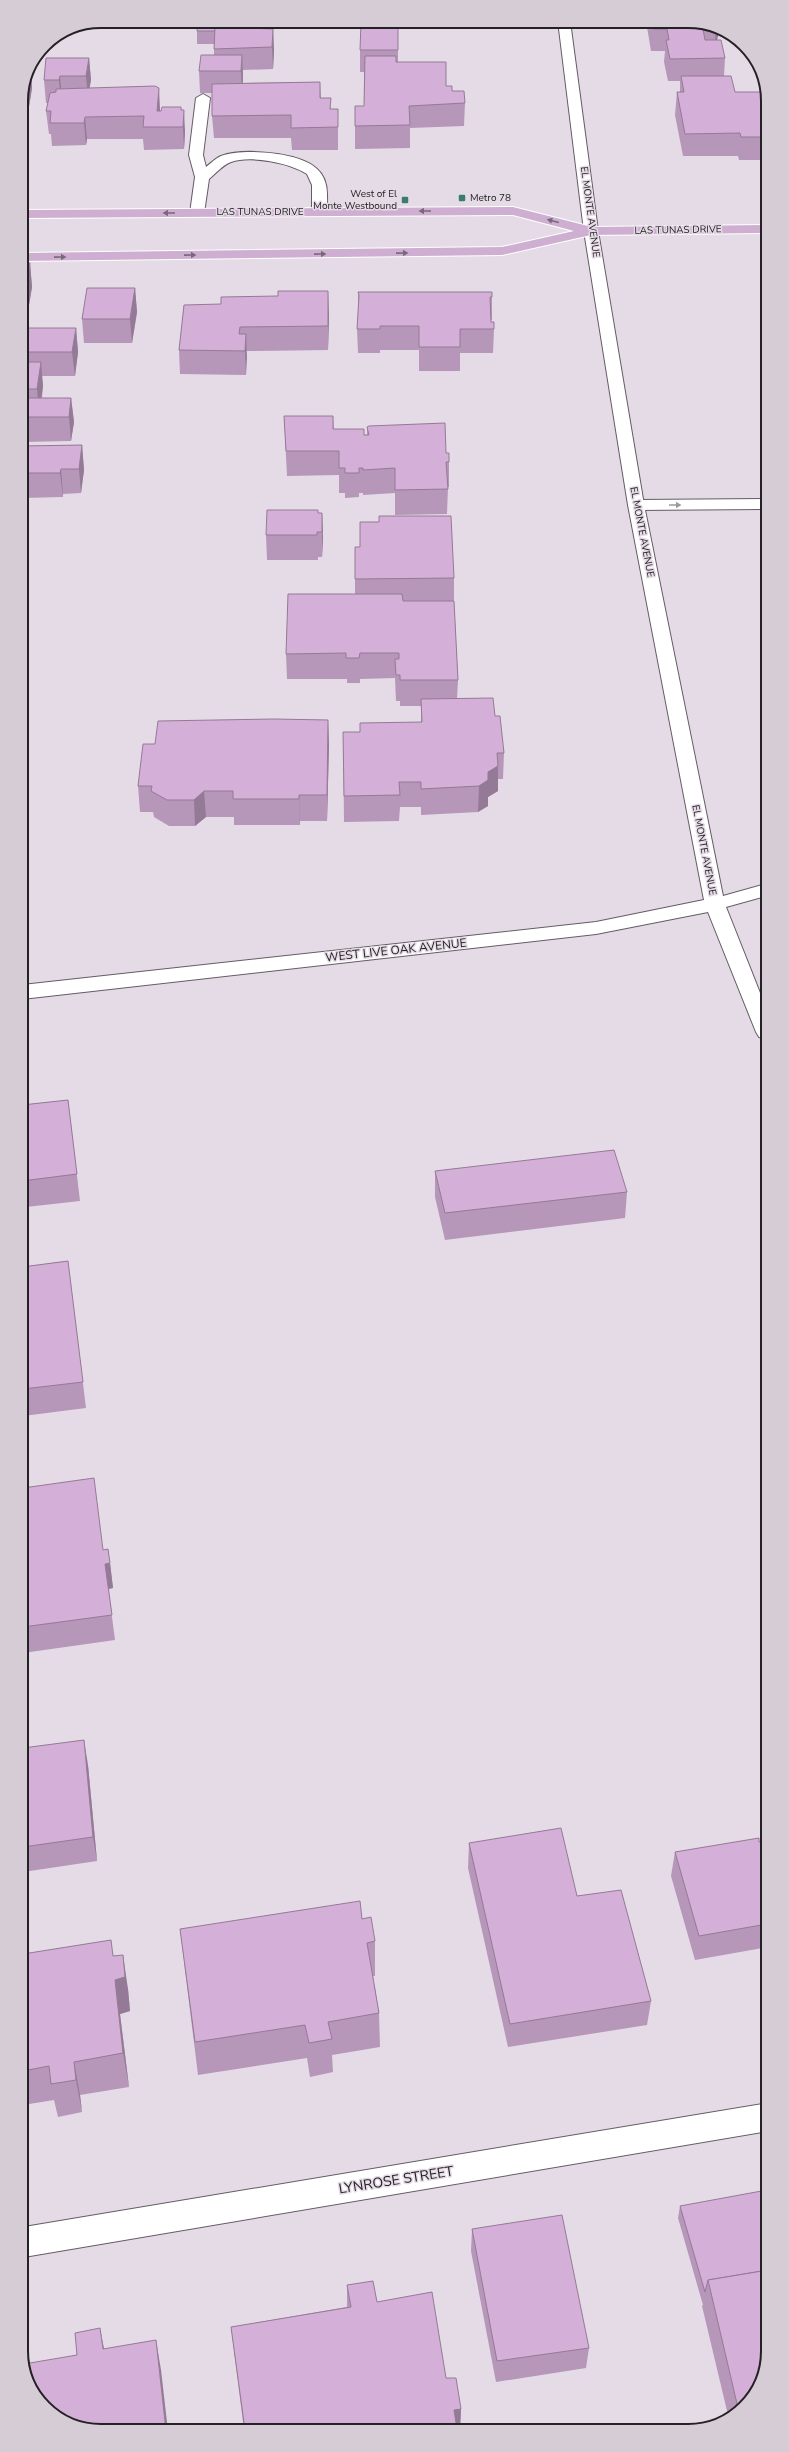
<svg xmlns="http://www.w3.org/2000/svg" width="789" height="2452" font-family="'Nunito Sans',sans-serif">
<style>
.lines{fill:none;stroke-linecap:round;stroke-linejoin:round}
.lane-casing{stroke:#645c65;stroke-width:2}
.street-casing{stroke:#645c65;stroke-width:2}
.secondary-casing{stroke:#645c65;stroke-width:2}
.primary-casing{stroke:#fff;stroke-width:2}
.lane{fill:#fff;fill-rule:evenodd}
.street{fill:#fff;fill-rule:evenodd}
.secondary{fill:#fff;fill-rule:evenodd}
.primary{fill:#ceafd1;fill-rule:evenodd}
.wall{fill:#b696b9}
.shaded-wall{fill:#947a96}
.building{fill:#d4afd7;stroke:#947a96}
.oneway{fill:#79687a}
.oneway2{fill:#9c9b9c}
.poi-dot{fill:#3c7c6b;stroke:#e5dbe6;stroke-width:1.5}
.labels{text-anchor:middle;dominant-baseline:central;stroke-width:3;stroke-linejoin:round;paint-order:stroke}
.far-poi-label{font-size:10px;fill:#242124;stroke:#e5dbe6;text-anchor:end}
.far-street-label{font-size:10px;fill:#242124;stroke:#e5dbe6}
.street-label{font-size:12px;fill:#242124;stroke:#e5dbe6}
.near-street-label{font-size:14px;fill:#242124;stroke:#e5dbe6}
.rim{fill:none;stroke:#242124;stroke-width:2}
</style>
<rect width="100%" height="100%" fill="#e5dbe6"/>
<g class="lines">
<g class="lane-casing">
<g id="lane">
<path d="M 203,94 L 210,98 L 203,155 L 206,167 C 211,163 216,158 221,156 C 243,148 300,152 317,169 C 324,175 327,185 327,194 C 327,200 328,209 324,215 L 319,216 L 312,212 L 312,185 L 307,174 C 290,163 251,155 231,162 C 223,165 216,173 209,179 L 204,213 L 202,216 L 192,216 L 190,213 L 195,177 L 189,155 L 196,98 Z"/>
<path d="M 766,499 L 766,509 L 636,510 L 630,508 L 628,505 L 630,502 L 636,500 Z"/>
</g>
</g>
<g class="street-casing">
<path id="street" d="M 768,2103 L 768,2131 L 24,2257 L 24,2227 Z"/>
</g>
<g class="secondary-casing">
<path id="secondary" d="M 558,21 L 570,21 L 598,231 L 644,505 L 723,896 L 766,884 L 766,896 L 726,907 L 766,1008 L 766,1039 L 759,1037 L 756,1032 L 708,912 L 596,934 L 22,999 L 22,985 L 596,922 L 704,900 L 628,505 L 584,231 Z"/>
</g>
<g class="primary-casing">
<path id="primary" d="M 513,207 L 592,227 L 765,225 L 765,233 L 591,235 L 502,255 L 21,261 L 21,253 L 502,247 L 574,231 L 513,215 L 21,218 L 21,210 Z"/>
</g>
<use href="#lane" class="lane"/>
<use href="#street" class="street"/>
<use href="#secondary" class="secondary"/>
<use href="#primary" class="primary"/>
</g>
<g class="wall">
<path d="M 197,21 L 245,21 L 245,28 L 273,29 L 274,51 L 273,69 L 243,70 L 243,83 L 320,82 L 321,98 L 331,109 L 338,109 L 338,150 L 292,150 L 291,138 L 214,138 L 212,116 L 212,93 L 200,93 L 199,71 L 214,55 L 214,44 L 197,44 Z"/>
<path d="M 646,21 L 693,21 L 719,32 L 717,40 L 725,58 L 724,76 L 735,92 L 765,92 L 765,160 L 739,160 L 738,156 L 683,156 L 675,115 L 677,92 L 680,92 L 680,81 L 668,81 L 664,62 L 665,51 L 651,51 Z"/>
<path d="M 398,23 L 398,62 L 446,86 L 452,91 L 465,103 L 464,126 L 410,128 L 410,148 L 355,149 L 355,126 L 364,106 L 364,72 L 360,72 L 360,50 Z"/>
<path d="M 37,55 L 37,60 L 34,74 L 31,74 L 32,88 L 28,113 L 22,113 L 21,120 L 21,96 L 29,66 Z"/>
<path d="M 89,58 L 91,80 L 89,88 L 160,111 L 181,107 L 185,132 L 184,149 L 144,150 L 143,139 L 87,139 L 86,145 L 52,146 L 51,134 L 49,134 L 46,111 L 48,103 L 46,103 L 44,80 Z"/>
<path d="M 21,263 L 30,263 L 32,287 L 28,311 L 21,311 Z"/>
<path d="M 135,288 L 137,312 L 132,343 L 84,343 L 82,319 Z"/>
<path d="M 358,292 L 492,297 L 492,320 L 491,320 L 491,322 L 494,329 L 493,353 L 460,353 L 460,371 L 419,371 L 419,350 L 380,350 L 380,353 L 358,353 L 357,329 L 358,316 Z"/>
<path d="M 184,305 L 329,315 L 328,350 L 246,351 L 246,375 L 180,374 L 179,350 Z"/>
<path d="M 76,328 L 78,352 L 75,376 L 42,376 L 43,386 L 42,398 L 71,398 L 74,422 L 71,441 L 22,442 L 21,362 L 22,362 L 21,351 Z"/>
<path d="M 284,416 L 333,416 L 334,429 L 367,435 L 367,427 L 446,453 L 449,462 L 449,487 L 448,487 L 447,514 L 395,515 L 395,493 L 363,495 L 363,493 L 359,493 L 359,497 L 345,498 L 345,493 L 339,493 L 339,475 L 287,476 Z"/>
<path d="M 82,445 L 84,470 L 81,493 L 63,494 L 63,497 L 22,498 L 22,446 Z"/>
<path d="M 318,513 L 322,513 L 323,538 L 322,557 L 318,557 L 318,560 L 267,560 L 266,535 Z"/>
<path d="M 355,547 L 454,578 L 454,601 L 458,680 L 457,699 L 495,716 L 504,753 L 503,779 L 498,779 L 498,791 L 488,797 L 488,806 L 478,812 L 421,815 L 421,807 L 400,807 L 399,821 L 344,822 L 343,732 L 360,732 L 421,722 L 421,706 L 400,706 L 400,701 L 396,701 L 395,678 L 360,679 L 360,683 L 347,683 L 347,679 L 287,679 L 286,654 L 355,594 Z"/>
<path d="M 22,668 L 26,668 L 29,693 L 24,726 L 22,726 Z"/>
<path d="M 328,720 L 329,746 L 327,821 L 300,821 L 300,825 L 234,825 L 234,817 L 206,817 L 195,826 L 169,826 L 154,817 L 153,812 L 140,812 L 138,786 L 155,744 Z"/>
<path d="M 68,1100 L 80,1201 L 26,1207 L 24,1196 L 22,1197 L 22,1105 Z"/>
<path d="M 435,1171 L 627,1192 L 625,1218 L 445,1240 L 435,1197 Z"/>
<path d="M 68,1261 L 86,1408 L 23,1416 L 22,1267 Z"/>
<path d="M 23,1488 L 103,1550 L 110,1563 L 113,1588 L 108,1589 L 115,1640 L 23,1653 Z"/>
<path d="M 23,1748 L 88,1765 L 97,1861 L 23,1872 Z"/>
<path d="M 767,1841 L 768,1947 L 695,1960 L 671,1876 L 675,1852 Z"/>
<path d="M 469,1843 L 577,1896 L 651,2001 L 647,2025 L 508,2047 L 468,1868 Z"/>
<path d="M 362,1919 L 375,1941 L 375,1976 L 373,1976 L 379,2013 L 380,2047 L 332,2055 L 333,2072 L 310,2077 L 307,2058 L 198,2075 L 180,1929 Z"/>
<path d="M 23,1954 L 113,1956 L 128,1989 L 130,2011 L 120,2014 L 129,2087 L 80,2095 L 82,2112 L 58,2117 L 54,2100 L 23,2105 Z"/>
<path d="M 680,2206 L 751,2400 L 728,2415 L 702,2306 L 703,2305 L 678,2218 Z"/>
<path d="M 472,2229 L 589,2348 L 586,2368 L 496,2382 L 471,2251 Z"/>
<path d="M 347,2285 L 377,2302 L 461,2409 L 460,2429 L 244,2430 L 231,2327 L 347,2307 Z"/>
</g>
<g class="shaded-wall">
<path d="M 273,29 L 274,51 L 273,69 L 272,47 Z"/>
<path d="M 716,30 L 719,32 L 714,51 Z"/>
<path d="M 37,55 L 37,60 L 34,74 L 33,60 Z"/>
<path d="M 242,55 L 243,77 L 242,93 L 241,71 Z"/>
<path d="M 89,58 L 91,80 L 88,98 L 86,76 Z"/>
<path d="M 30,65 L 32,88 L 28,113 L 25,90 Z"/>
<path d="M 60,76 L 62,98 L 61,103 L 59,80 Z"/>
<path d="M 159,88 L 160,110 L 159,127 L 157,111 Z"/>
<path d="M 21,101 L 22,113 L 21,120 Z"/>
<path d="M 184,110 L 185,132 L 184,149 L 183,127 Z"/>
<path d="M 85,117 L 87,139 L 86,145 L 84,123 Z"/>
<path d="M 30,263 L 32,287 L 28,311 L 26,287 Z"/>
<path d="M 135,288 L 137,312 L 132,343 L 130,319 Z"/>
<path d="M 328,291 L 329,315 L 328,350 Z"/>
<path d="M 76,328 L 78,352 L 75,376 L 72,352 Z"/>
<path d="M 246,334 L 247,358 L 246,375 L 245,351 Z"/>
<path d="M 41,362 L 43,386 L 39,413 L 37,389 Z"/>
<path d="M 71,398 L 74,422 L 71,441 L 69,417 Z"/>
<path d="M 82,445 L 84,470 L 81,493 L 79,469 Z"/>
<path d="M 61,469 L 63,494 L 63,497 L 60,473 Z"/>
<path d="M 322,513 L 323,538 L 322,557 Z"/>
<path d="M 26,668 L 29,693 L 24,726 L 22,708 L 22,695 Z"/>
<path d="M 328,720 L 329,746 L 327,821 L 327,795 Z"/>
<path d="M 498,766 L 498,791 L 488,797 L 488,806 L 478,812 L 479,786 L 488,772 Z"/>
<path d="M 204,791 L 206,817 L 195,826 L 194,800 Z"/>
<path d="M 299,795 L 300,821 L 300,825 L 299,799 Z"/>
<path d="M 110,1563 L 113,1588 L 108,1589 L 115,1640 L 105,1564 Z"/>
<path d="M 84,1740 L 88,1765 L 97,1861 L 93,1837 Z"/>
<path d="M 123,1955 L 128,1989 L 130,2011 L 120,2014 L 129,2087 L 123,2053 L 115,1980 L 117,1979 Z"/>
<path d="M 74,2062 L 80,2095 L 82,2112 L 76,2080 Z"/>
<path d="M 100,2328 L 106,2359 L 103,2349 Z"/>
<path d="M 156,2340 L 161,2370 L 168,2431 L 166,2431 Z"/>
<path d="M 461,2409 L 460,2429 L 453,2429 L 454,2410 Z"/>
</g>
<g class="building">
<path d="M 197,21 L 245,21 L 245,24 L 217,24 L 217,27 L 215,27 L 215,31 L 197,31 Z"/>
<path d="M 651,21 L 693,21 L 711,29 L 703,29 L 705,40 L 721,40 L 725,58 L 670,59 L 666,40 L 669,40 L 667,29 L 653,29 Z"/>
<path d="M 361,23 L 398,23 L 398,50 L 360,50 Z"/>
<path d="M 215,27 L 273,29 L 272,47 L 214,49 Z"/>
<path d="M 201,55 L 242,55 L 241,71 L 199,71 Z"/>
<path d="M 365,56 L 396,56 L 396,62 L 446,62 L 446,86 L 452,86 L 452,91 L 464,91 L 465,103 L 409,106 L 410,125 L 355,126 L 355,106 L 364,106 Z"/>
<path d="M 46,58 L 89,58 L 86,76 L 60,76 L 59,80 L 44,80 Z"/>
<path d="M 29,66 L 30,66 L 25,90 L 23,90 Z"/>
<path d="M 681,76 L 731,76 L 735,92 L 765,92 L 765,137 L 741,137 L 740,133 L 685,134 L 677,92 L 684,92 Z"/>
<path d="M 320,82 L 320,98 L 331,98 L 330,109 L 338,109 L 338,127 L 291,128 L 291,115 L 212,116 L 212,84 Z"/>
<path d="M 155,86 L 159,88 L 157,111 L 161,111 L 162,107 L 181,107 L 181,110 L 184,110 L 183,127 L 143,127 L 144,116 L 85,117 L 84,123 L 50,123 L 51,111 L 46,111 L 50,93 L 56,92 L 56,89 Z"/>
<path d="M 21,263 L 30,263 L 26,287 L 21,287 Z"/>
<path d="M 87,288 L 135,288 L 130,319 L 82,319 Z"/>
<path d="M 278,291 L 328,291 L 328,326 L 240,327 L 239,334 L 246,334 L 245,351 L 179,350 L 184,305 L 221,304 L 221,297 L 278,296 Z"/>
<path d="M 358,292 L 492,292 L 492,297 L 490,297 L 491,322 L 494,322 L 494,329 L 460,329 L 460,347 L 419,347 L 419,326 L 380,326 L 380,329 L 357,329 L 359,295 Z"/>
<path d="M 25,328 L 76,328 L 72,352 L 21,352 Z"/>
<path d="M 21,362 L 41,362 L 37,389 L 21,389 Z"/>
<path d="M 22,398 L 71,398 L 69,417 L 22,417 Z"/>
<path d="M 284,416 L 333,416 L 333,429 L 364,429 L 364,435 L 369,435 L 367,427 L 369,426 L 445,423 L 446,453 L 449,453 L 449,462 L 446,462 L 448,489 L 395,490 L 395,468 L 363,470 L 363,468 L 359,468 L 359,473 L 345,473 L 345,468 L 339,468 L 339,451 L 286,451 Z"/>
<path d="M 82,445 L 79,469 L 61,469 L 60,473 L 22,473 L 22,446 Z"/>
<path d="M 267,510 L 318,510 L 318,513 L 322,513 L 322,532 L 317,532 L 317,535 L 266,535 Z"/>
<path d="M 379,516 L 451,516 L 454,578 L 355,579 L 355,547 L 360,547 L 360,522 L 379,522 Z"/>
<path d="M 288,594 L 402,594 L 403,601 L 454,601 L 458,680 L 400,680 L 400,675 L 396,675 L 395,659 L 399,659 L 399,653 L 360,653 L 359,658 L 346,658 L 346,653 L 286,654 Z"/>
<path d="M 22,668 L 26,668 L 22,695 Z"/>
<path d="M 493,698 L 495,716 L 500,716 L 504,753 L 497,753 L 498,766 L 488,772 L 488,780 L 479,786 L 421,789 L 421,782 L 399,782 L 400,795 L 344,796 L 343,732 L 360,732 L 360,723 L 422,722 L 421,699 Z"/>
<path d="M 274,719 L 328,720 L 327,795 L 299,795 L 299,799 L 233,799 L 233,791 L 204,791 L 194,800 L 167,800 L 151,791 L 152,786 L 138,786 L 143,744 L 155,744 L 158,721 Z"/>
<path d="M 68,1100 L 77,1174 L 22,1181 L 22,1105 Z"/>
<path d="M 614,1150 L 627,1192 L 445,1213 L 435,1171 Z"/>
<path d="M 68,1261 L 83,1382 L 23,1389 L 22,1267 Z"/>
<path d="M 94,1478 L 103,1550 L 108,1549 L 110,1563 L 105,1564 L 112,1615 L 23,1627 L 23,1488 Z"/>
<path d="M 84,1740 L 93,1837 L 23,1847 L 23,1748 Z"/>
<path d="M 561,1828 L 577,1896 L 621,1890 L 651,2001 L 510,2024 L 469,1843 Z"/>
<path d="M 759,1838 L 759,1842 L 767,1841 L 767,1924 L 699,1936 L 675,1852 Z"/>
<path d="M 360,1901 L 362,1919 L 371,1917 L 375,1941 L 367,1943 L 379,2013 L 328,2022 L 332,2039 L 309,2043 L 305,2025 L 195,2042 L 180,1929 Z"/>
<path d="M 111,1940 L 113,1956 L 123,1955 L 125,1977 L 115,1980 L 123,2053 L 74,2062 L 76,2080 L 51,2084 L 49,2066 L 23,2071 L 23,1954 Z"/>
<path d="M 767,2190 L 768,2193 L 768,2270 L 708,2280 L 705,2292 L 680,2206 Z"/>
<path d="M 562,2215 L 589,2348 L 497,2361 L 472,2229 Z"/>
<path d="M 768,2270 L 768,2351 L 751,2400 L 738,2408 L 708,2280 Z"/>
<path d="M 373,2281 L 377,2302 L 432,2292 L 446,2378 L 456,2378 L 461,2409 L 454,2410 L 457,2429 L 245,2430 L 231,2327 L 351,2307 L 347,2285 Z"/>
<path d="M 100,2328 L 103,2349 L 156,2340 L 166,2431 L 96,2431 L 49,2411 L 24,2371 L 24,2364 L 77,2355 L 75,2333 Z"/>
</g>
<defs><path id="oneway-solid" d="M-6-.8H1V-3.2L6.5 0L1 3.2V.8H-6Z"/></defs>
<g class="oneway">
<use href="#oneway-solid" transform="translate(425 211) rotate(180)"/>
<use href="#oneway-solid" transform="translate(169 213) rotate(180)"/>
<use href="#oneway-solid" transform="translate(553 221) rotate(-165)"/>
<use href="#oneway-solid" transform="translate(402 253) rotate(-1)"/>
<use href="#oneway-solid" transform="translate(320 254) rotate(-1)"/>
<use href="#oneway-solid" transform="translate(190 255) rotate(-1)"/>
<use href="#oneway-solid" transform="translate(60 257) rotate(-1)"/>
</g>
<use class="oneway2" href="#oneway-solid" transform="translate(675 505)"/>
<g class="poi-dot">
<rect x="458" y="194" width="8" height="8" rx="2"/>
<rect x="401" y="196" width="8" height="8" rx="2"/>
</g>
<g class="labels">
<g class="far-poi-label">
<text x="397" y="194">West of El<tspan x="397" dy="12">Monte Westbound</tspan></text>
<text x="470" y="198" text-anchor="start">Metro 78</text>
</g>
<g class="far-street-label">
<text x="260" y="212">LAS TUNAS DRIVE</text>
<text transform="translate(590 212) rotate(82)">EL MONTE AVENUE</text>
<text transform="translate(678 230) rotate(-1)">LAS TUNAS DRIVE</text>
<text transform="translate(642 532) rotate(79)">EL MONTE AVENUE</text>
<text transform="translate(704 850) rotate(79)">EL MONTE AVENUE</text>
</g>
<g class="street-label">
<text transform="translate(396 950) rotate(-6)">WEST LIVE OAK AVENUE</text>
</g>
<g class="near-street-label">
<text transform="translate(396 2180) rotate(-9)">LYNROSE STREET</text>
</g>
</g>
<path d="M0 0H789V2452H0ZM101 28H688A73 73 0 0 1 761 101V2351A73 73 0 0 1 688 2424H101A73 73 0 0 1 28 2351V101A73 73 0 0 1 101 28Z" fill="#d6ccd6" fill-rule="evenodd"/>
<path class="rim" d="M101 28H688A73 73 0 0 1 761 101V2351A73 73 0 0 1 688 2424H101A73 73 0 0 1 28 2351V101A73 73 0 0 1 101 28Z"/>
</svg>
